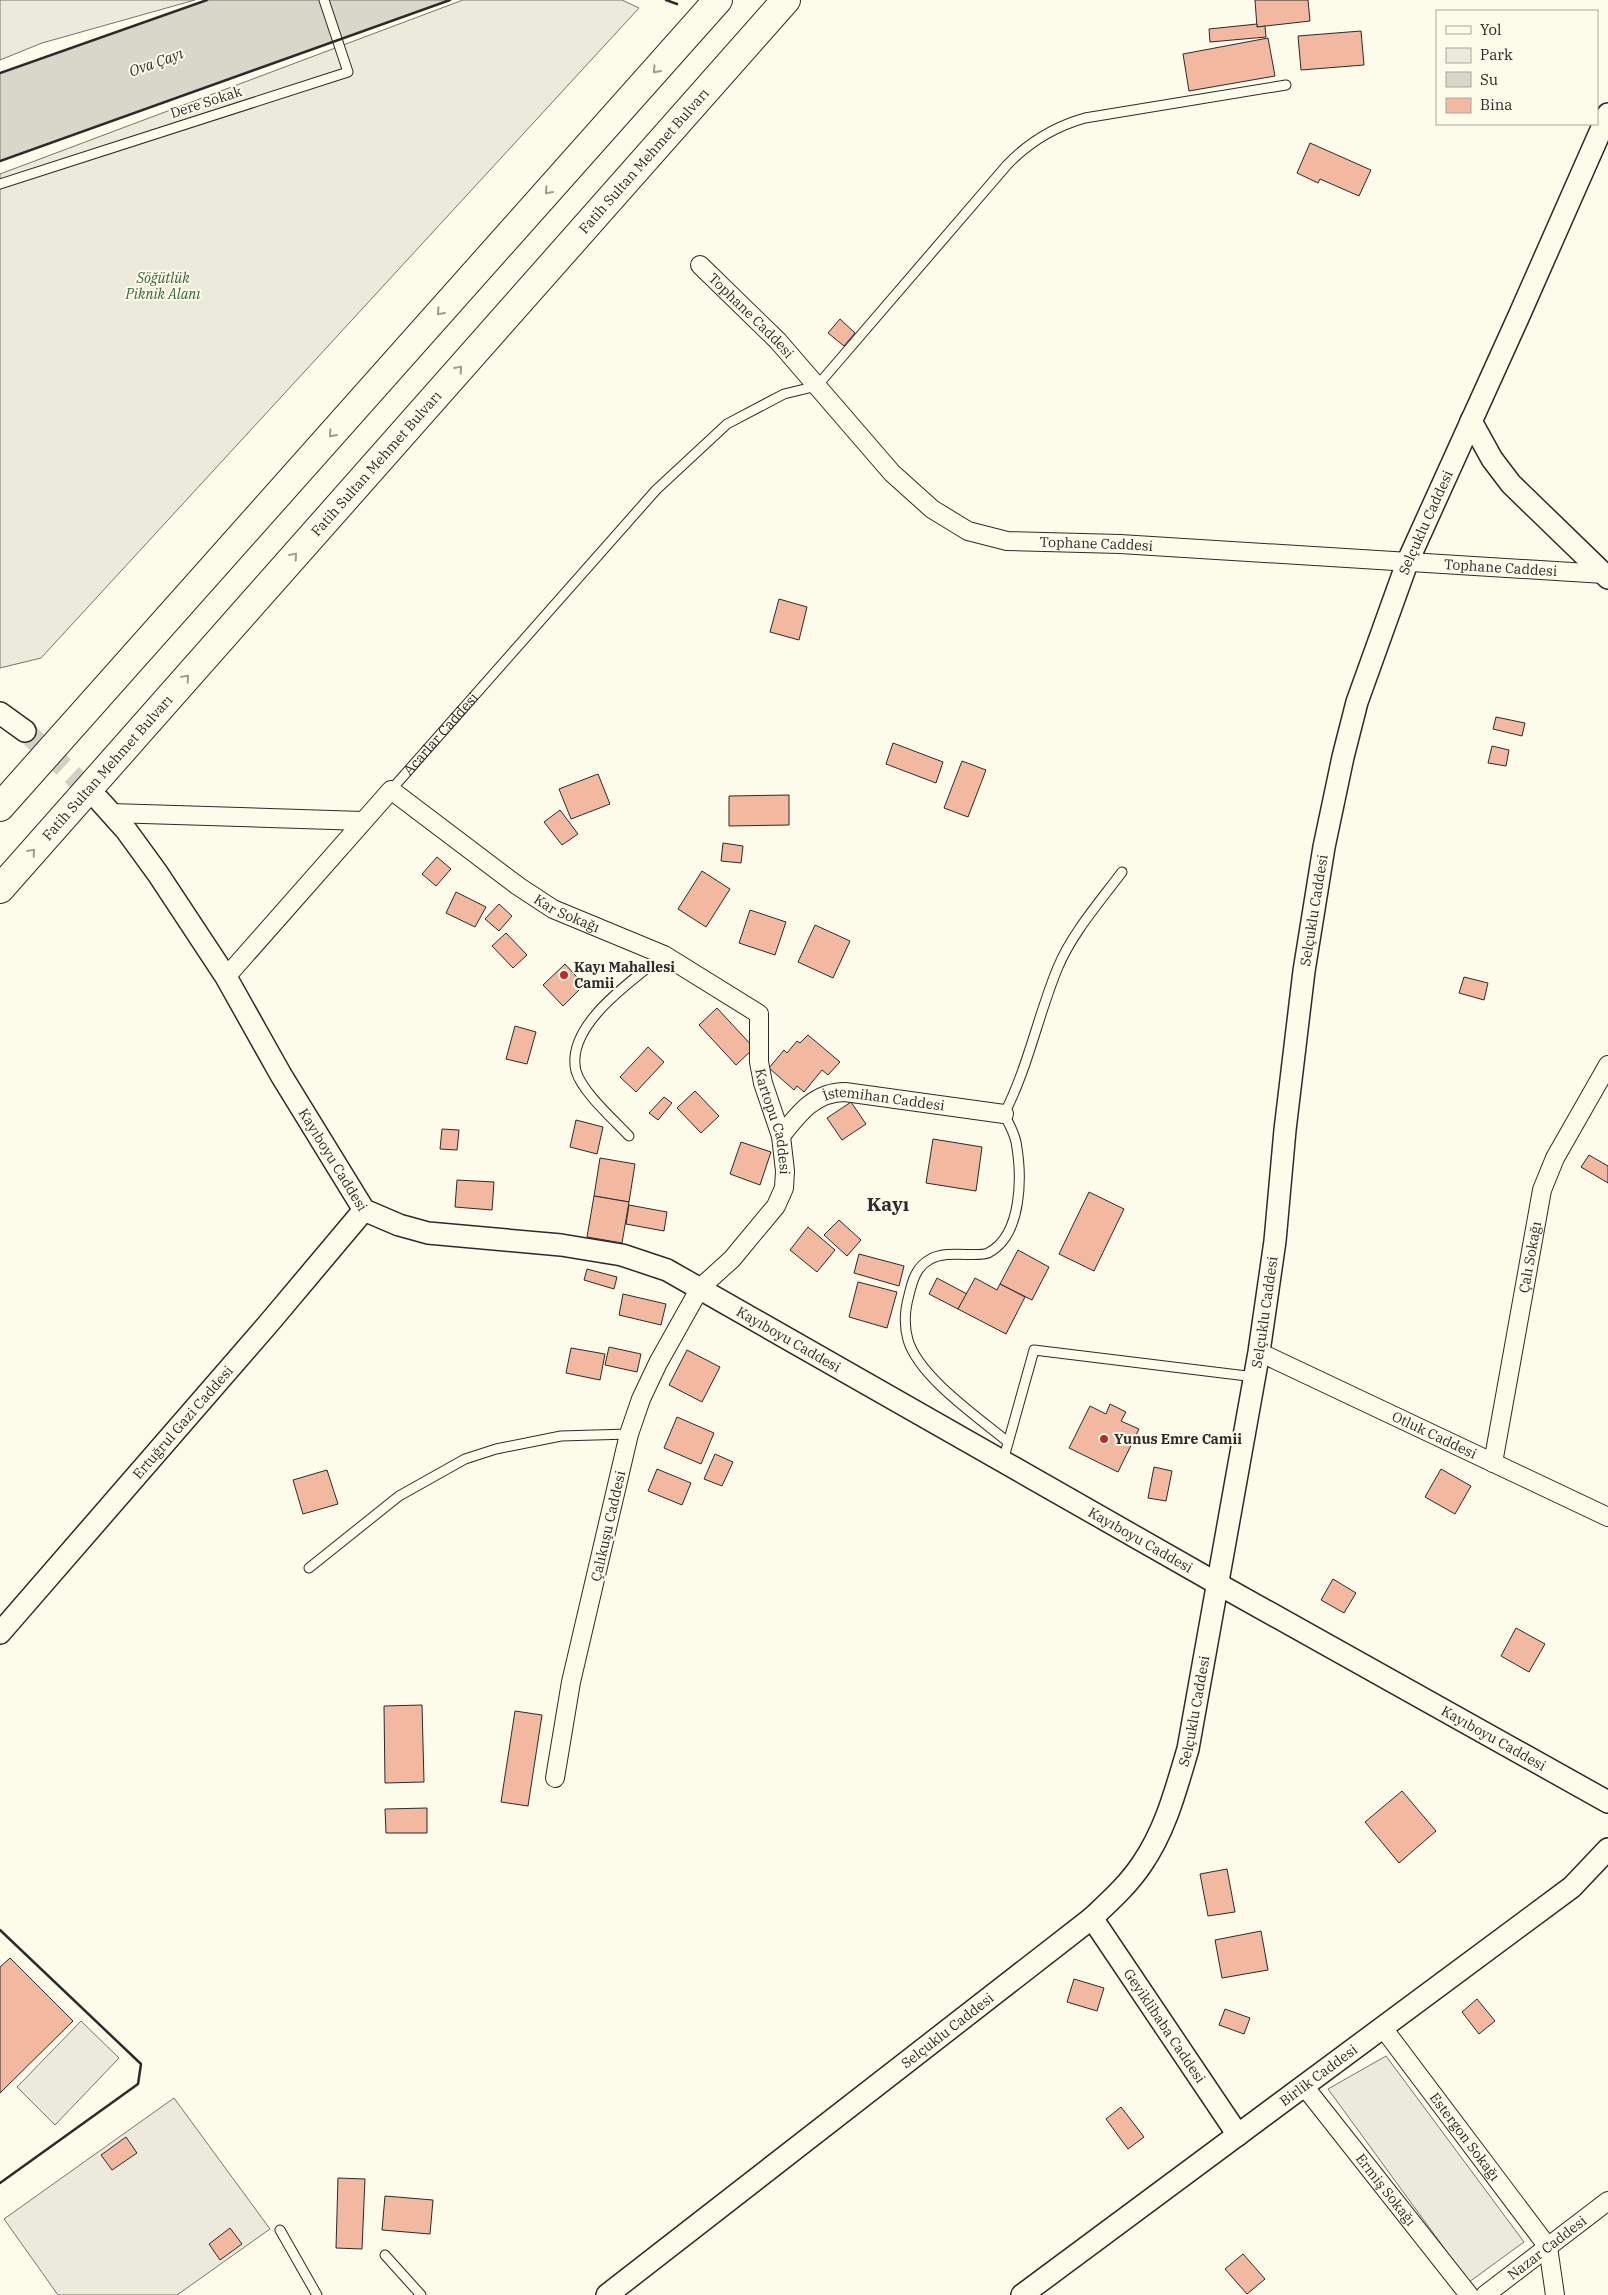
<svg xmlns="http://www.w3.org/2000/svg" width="1608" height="2295" font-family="'IBM Plex Serif',serif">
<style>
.green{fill:#ecebdb;stroke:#74746e}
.water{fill:#d8d7c9;stroke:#74746e}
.building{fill:#f2b8a0;stroke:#2b2b2b}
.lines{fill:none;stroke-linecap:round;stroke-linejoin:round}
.tertiary-tunnel{stroke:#d3d1c4;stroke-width:21;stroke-dasharray:21 11;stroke-linecap:butt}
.service-casing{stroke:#2b2b2b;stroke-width:11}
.minor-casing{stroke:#2b2b2b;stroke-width:20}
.tertiary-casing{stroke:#2b2b2b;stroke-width:24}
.trunk-casing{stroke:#2b2b2b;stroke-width:30}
.service{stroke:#fdfbea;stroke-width:9}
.minor{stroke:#fdfbea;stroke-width:18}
.tertiary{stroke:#fdfbea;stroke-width:21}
.trunk{stroke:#fdfbea;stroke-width:28}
.wall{stroke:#2b2b2b;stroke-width:2.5}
.oneway{stroke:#9e9d94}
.poi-dot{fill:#c62828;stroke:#fdfbea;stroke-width:2}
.labels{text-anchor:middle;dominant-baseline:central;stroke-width:4;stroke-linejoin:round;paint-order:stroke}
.street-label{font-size:14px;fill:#2b2b2b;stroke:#fdfbea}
.park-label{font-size:14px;font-style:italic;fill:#34623c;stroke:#fdfbea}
.poi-label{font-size:14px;font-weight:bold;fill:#2b2b2b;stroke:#fdfbea;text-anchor:start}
.water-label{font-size:15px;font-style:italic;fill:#2b2b2b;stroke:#fdfbea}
.district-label{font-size:19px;font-weight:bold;fill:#2b2b2b;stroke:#fdfbea}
</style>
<rect width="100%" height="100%" fill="#fdfbea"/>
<g class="green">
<path d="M 0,0 L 195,0 L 42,43 L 0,60 Z"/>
<path d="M 463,0 L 622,0 L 639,8 L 41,658 L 0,668 L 0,174 Z"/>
<path d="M 81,2021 L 119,2058 L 55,2125 L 17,2087 Z"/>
<path d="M 1386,2056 L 1524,2242 L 1469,2282 L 1328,2089 Z"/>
<path d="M 174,2098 L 270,2229 L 177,2295 L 58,2295 L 4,2219 Z"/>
</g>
<path class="water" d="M 207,0 L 450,0 L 0,161 L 0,73 Z"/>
<g class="building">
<path d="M 1255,0 L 1308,0 L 1310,21 L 1257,27 Z"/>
<path d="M 1257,24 L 1257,27 L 1265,26 L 1266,37 L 1210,42 L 1209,29 Z"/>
<path d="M 1361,31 L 1364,65 L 1301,70 L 1298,36 Z"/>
<path d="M 1268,38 L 1275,76 L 1189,91 L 1183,54 Z"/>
<path d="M 1310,143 L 1371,170 L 1359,196 L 1320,179 L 1318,183 L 1297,173 Z"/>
<path d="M 840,319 L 855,333 L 844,346 L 828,333 Z"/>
<path d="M 779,599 L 807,607 L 799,640 L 770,632 Z"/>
<path d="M 1496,717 L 1525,723 L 1522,736 L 1493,729 Z"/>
<path d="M 893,743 L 943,762 L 936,783 L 886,764 Z"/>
<path d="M 1492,746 L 1509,750 L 1506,766 L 1488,763 Z"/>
<path d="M 962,761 L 986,770 L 968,817 L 944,808 Z"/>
<path d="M 598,774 L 610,804 L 571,819 L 559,789 Z"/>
<path d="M 789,795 L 789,825 L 729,826 L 729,796 Z"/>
<path d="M 560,810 L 578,834 L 562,845 L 544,822 Z"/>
<path d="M 723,843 L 743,846 L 741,863 L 721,861 Z"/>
<path d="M 437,857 L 451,869 L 436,886 L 422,874 Z"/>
<path d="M 702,871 L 730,889 L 706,927 L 678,909 Z"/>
<path d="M 456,892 L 486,907 L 475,927 L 446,913 Z"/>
<path d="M 499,904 L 512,916 L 499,931 L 485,919 Z"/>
<path d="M 750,910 L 786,922 L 775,955 L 739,943 Z"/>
<path d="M 815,925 L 850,941 L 833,978 L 798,962 Z"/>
<path d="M 506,933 L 527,955 L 513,968 L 492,946 Z"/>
<path d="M 565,964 L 584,985 L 563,1006 L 543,985 Z"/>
<path d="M 1464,977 L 1488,983 L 1484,1000 L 1459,993 Z"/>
<path d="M 717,1008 L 754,1048 L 736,1065 L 699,1025 Z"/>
<path d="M 515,1026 L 536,1032 L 527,1064 L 506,1059 Z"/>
<path d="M 808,1035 L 840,1062 L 828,1075 L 822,1070 L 804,1092 L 797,1086 L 794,1090 L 769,1068 L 784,1050 L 787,1053 L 797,1041 L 800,1043 Z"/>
<path d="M 648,1047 L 664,1062 L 636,1092 L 620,1077 Z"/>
<path d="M 695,1091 L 719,1116 L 701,1133 L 677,1108 Z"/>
<path d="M 664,1097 L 672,1103 L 658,1120 L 649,1113 Z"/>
<path d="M 851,1102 L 866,1124 L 842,1140 L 827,1118 Z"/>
<path d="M 576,1120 L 603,1127 L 597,1154 L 570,1147 Z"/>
<path d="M 442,1129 L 459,1130 L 457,1150 L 440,1149 Z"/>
<path d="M 933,1139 L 982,1147 L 976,1191 L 926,1183 Z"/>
<path d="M 741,1142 L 771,1152 L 760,1185 L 730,1174 Z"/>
<path d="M 1589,1155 L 1608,1166 L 1608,1183 L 1581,1167 Z"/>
<path d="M 600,1158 L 635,1164 L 629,1202 L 594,1196 Z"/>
<path d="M 457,1180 L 494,1182 L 492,1210 L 455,1207 Z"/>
<path d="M 1089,1192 L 1124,1209 L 1094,1271 L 1059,1254 Z"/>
<path d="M 594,1196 L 629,1202 L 622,1243 L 587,1237 Z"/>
<path d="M 629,1205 L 667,1212 L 664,1231 L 626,1224 Z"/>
<path d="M 839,1220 L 861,1240 L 847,1256 L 824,1235 Z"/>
<path d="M 808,1227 L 835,1250 L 817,1272 L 790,1250 Z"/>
<path d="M 1018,1250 L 1049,1267 L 1032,1300 L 1000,1284 Z"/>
<path d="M 859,1254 L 904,1266 L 899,1286 L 854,1273 Z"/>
<path d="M 587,1269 L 617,1277 L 614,1289 L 584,1280 Z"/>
<path d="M 937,1278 L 967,1294 L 958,1309 L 929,1294 Z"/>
<path d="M 975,1278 L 997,1290 L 1000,1284 L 1025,1297 L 1006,1334 L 958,1309 Z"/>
<path d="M 858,1282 L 897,1292 L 887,1328 L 849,1317 Z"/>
<path d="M 623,1294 L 666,1304 L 661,1325 L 619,1315 Z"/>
<path d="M 609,1347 L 641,1354 L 637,1372 L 605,1365 Z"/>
<path d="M 571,1348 L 605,1354 L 600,1380 L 566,1373 Z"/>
<path d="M 687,1350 L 720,1367 L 702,1402 L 669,1385 Z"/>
<path d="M 1110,1404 L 1126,1412 L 1121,1421 L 1139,1429 L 1118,1472 L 1069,1448 L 1090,1406 L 1106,1414 Z"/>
<path d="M 677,1417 L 714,1433 L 701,1464 L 664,1448 Z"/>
<path d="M 715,1454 L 733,1462 L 722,1486 L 704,1479 Z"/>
<path d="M 1154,1467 L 1172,1471 L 1166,1501 L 1148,1498 Z"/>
<path d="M 657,1469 L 691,1483 L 682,1505 L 648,1491 Z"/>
<path d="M 1441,1469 L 1471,1486 L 1455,1514 L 1425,1497 Z"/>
<path d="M 327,1470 L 338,1504 L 303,1514 L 293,1480 Z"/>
<path d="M 1333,1579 L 1356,1593 L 1344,1613 L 1321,1600 Z"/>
<path d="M 1516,1628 L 1545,1644 L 1529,1672 L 1501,1656 Z"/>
<path d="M 422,1705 L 424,1782 L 385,1783 L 384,1706 Z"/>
<path d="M 515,1711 L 542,1715 L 528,1806 L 501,1802 Z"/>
<path d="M 1402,1791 L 1436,1831 L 1399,1863 L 1365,1822 Z"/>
<path d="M 427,1808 L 427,1833 L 386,1833 L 385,1809 Z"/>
<path d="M 1227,1869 L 1235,1912 L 1208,1916 L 1200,1874 Z"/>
<path d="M 1261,1931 L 1268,1970 L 1222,1978 L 1215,1940 Z"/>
<path d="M 10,1958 L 73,2021 L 0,2093 L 0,1967 Z"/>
<path d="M 1074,1979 L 1104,1988 L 1097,2011 L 1067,2002 Z"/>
<path d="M 1477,1999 L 1495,2021 L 1479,2034 L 1462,2012 Z"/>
<path d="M 1225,2009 L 1250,2018 L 1244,2034 L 1219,2025 Z"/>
<path d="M 1121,2107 L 1144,2137 L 1128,2149 L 1106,2119 Z"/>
<path d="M 126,2137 L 137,2153 L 112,2170 L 101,2155 Z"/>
<path d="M 338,2178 L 365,2179 L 362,2249 L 336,2248 Z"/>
<path d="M 385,2196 L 433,2200 L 430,2234 L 382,2230 Z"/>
<path d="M 230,2228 L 242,2244 L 220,2260 L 209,2244 Z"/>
<path d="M 1243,2254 L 1265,2279 L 1247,2294 L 1225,2269 Z"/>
</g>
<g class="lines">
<path class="tertiary-tunnel" d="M 25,731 L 98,799"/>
<g class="service-casing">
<g id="service">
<path d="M 0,184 L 348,72 L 324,0"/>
<path id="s1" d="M 391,790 L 656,490 L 727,424 L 784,394 L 817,386 L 1007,165 C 1029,142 1053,127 1085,118 L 1286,85"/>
<path d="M 629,1136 C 614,1120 582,1092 576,1071 C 565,1025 633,980 664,955"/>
<path d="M 1008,1442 C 979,1418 919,1377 908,1340 C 904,1326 905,1309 909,1295 C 912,1282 916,1267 929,1260 C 946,1249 977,1258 988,1253 C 1023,1235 1022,1175 1016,1142 C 1014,1132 1008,1122 1004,1114 C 1028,1068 1038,1015 1058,967 C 1073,932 1099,903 1122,872"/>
<path d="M 1003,1461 L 1034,1350 L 1255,1377"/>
<path d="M 309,1568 L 399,1496 L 465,1459 L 496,1449 L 561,1436 L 629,1434"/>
<path d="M 280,2230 L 317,2295"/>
<path d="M 385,2255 L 421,2295"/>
</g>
</g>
<g class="minor-casing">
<g id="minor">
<path id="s2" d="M 700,265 L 778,341 L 892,473 L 932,509 L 968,531 L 1007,541 L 1120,544 L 1604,574"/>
<path d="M 111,813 L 363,821"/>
<path id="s3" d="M 226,977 L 391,790 L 518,886 L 553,909 L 664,955 L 759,1014 L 759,1062 L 763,1083 L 781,1136 L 785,1171 L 784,1188 L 776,1206 L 732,1259 L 700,1288 L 658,1363 L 641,1399 L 629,1434 L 571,1682 L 555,1778"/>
<path id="s4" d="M 781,1136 C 799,1113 815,1092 845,1092 L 1004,1114"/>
<path id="s5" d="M 1259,1352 L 1608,1517"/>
<path id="s6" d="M 1493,1463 L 1542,1190 L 1555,1158 L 1608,1065"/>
<path id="s7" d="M 1383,2028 L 1548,2247 L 1555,2295"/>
<path id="s8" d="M 1304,2086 L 1469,2295"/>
<path id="s9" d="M 1485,2295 L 1608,2201"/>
</g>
</g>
<g class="tertiary-casing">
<g id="tertiary">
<path d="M 1471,421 L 1492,459 L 1511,484 L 1608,578"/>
<path d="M 0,713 L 25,731"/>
<path id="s10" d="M 99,800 L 126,830 L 158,874 L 226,977 L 281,1075 L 364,1210 L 399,1225 L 428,1233 L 561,1245 L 622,1255 L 667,1270 L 1218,1584 L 1608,1802"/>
<path id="s11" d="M 0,1633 L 269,1323 L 364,1210"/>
<path id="s12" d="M 1092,1918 L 1238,2135"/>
<path id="s13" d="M 607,2295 L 1092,1918 C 1110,1901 1128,1885 1142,1864 C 1166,1829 1176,1789 1188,1749 L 1259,1352 L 1275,1241 L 1285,1130 L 1304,971 L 1324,847 L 1343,757 L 1357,702 L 1407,563 L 1518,318 L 1608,114"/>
<path id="s14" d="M 1022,2295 L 1572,1887 L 1608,1849"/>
</g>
</g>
<g class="trunk-casing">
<g id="trunk">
<path d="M 0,807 L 718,0"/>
<path id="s15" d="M 0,889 L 786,0"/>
</g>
</g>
<use href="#service" class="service"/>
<use href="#minor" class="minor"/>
<use href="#tertiary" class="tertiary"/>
<use href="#trunk" class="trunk"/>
<g class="wall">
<path d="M 666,0 L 677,4"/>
<path d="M 0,73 L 207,0"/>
<path d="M 0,161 L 450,0"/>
<path d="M 0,1930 L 141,2064 L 138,2084 L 0,2183"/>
</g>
</g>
<defs><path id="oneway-chevron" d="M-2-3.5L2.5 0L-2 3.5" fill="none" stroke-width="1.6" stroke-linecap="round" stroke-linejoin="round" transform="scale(1.25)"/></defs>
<g class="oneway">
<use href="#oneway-chevron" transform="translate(656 70) rotate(132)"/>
<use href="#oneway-chevron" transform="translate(548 191) rotate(132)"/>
<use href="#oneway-chevron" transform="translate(440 312) rotate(132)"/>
<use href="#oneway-chevron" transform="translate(459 369) rotate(-49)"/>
<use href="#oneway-chevron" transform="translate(332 434) rotate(132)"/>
<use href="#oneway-chevron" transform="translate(294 556) rotate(-49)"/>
<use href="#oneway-chevron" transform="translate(186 678) rotate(-49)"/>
<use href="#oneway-chevron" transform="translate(32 852) rotate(-49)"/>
</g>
<g class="poi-dot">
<circle cx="564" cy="975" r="5"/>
<circle cx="1104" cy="1439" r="5"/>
</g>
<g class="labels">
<g class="street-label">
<text transform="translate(206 102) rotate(-18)">Dere Sokak</text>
<text stroke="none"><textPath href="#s15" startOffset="972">Fatih Sultan Mehmet Bulvarı</textPath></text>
<text stroke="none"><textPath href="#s2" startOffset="72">Tophane Caddesi</textPath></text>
<text stroke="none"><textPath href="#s15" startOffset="568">Fatih Sultan Mehmet Bulvarı</textPath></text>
<text stroke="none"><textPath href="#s13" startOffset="2066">Selçuklu Caddesi</textPath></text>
<text stroke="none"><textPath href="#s2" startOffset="509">Tophane Caddesi</textPath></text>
<text stroke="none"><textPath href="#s2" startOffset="914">Tophane Caddesi</textPath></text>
<text stroke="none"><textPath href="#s1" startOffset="75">Acarlar Caddesi</textPath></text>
<text stroke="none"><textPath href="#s15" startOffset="162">Fatih Sultan Mehmet Bulvarı</textPath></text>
<text stroke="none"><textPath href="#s13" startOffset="1661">Selçuklu Caddesi</textPath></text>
<text stroke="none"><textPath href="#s3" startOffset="465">Kar Sokağı</textPath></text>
<text stroke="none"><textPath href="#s4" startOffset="120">İstemihan Caddesi</textPath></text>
<text stroke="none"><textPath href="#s3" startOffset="792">Kartopu Caddesi</textPath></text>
<text stroke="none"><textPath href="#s10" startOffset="430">Kayıboyu Caddesi</textPath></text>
<text stroke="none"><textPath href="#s6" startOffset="209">Çalı Sokağı</textPath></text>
<text stroke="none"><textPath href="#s13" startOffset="1256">Selçuklu Caddesi</textPath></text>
<text stroke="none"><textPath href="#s10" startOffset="940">Kayıboyu Caddesi</textPath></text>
<text stroke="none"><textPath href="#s11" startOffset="279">Ertuğrul Gazi Caddesi</textPath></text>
<text stroke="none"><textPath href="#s5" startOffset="194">Otluk Caddesi</textPath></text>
<text transform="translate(608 1526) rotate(-77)">Çalıkuşu Caddesi</text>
<text stroke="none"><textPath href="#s10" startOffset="1345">Kayıboyu Caddesi</textPath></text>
<text stroke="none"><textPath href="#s13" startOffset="851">Selçuklu Caddesi</textPath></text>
<text stroke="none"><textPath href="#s10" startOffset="1750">Kayıboyu Caddesi</textPath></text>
<text stroke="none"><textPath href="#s12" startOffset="130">Geyiklibaba Caddesi</textPath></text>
<text stroke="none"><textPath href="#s13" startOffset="431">Selçuklu Caddesi</textPath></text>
<text stroke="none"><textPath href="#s14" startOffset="369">Birlik Caddesi</textPath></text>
<text stroke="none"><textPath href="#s7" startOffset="136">Estergon Sokağı</textPath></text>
<text stroke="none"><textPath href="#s8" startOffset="132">Ermiş Sokağı</textPath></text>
<text stroke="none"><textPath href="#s9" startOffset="78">Nazar Caddesi</textPath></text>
</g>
<g class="park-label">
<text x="163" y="278">Söğütlük<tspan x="163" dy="16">Piknik Alanı</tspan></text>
</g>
<g class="poi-label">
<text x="574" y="967">Kayı Mahallesi<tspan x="574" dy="16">Camii</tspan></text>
<text x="1114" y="1439">Yunus Emre Camii</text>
</g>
<g class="water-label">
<text transform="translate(156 62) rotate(-20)">Ova Çayı</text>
</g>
<g class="district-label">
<text x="888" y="1204">Kayı</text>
</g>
</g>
<rect x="1436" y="10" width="162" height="115" fill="#fdfbea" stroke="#a9a89e"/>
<rect x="1446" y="26" width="25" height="8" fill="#fdfbea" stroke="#a9a89e"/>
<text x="1480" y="35" font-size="15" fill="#2b2b2b">Yol</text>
<rect x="1446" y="48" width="25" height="15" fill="#ecebdb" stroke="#a9a89e"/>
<text x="1480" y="60" font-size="15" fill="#2b2b2b">Park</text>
<rect x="1446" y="72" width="25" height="15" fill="#d8d7c9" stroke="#a9a89e"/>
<text x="1480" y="85" font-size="15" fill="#2b2b2b">Su</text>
<rect x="1446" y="98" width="25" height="15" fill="#f2b8a0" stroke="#a9a89e"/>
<text x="1480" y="110" font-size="15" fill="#2b2b2b">Bina</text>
</svg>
